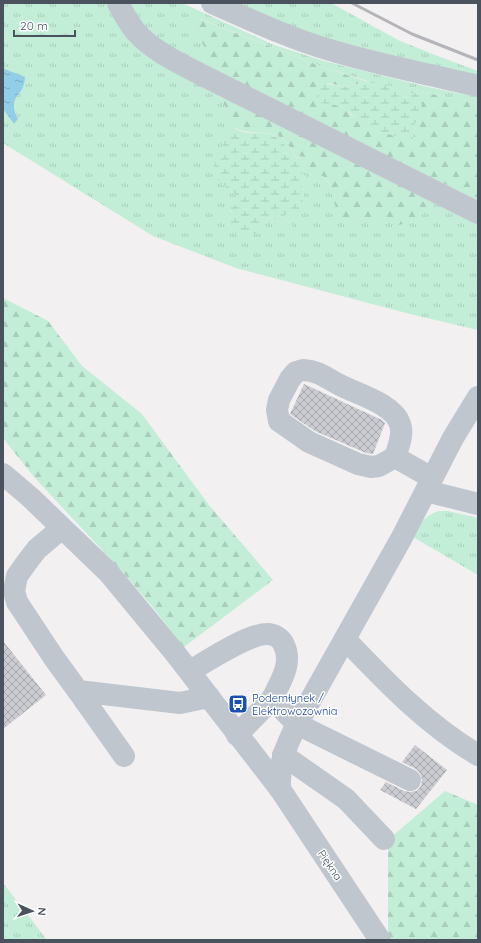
<svg xmlns="http://www.w3.org/2000/svg" width="481" height="943" font-family="Quicksand,sans-serif">
<style>
.grass{fill:url(#grass-tufts);fill-rule:evenodd}
.forest{fill:url(#forest-firs);fill-rule:evenodd}
.wetland{fill:url(#wetland-marsh)}
.water{fill:url(#water-ripples)}
.building{fill:url(#building-cross-hatch)}
.lines{fill:none;stroke-linecap:round;stroke-linejoin:round}
.minor{stroke:#bfc6ce;stroke-width:22}
.rail{stroke:#b3b5ba;stroke-width:3}
.labels{text-anchor:middle;dominant-baseline:central;stroke-width:3;stroke-linejoin:round;paint-order:stroke}
.transit-label{font-size:11px;fill:#164399;stroke:#fff;text-anchor:start}
.street-label{font-size:11px;fill:#49525d;stroke:#fff}
</style>
<defs>
<pattern id="grass-tufts" width="24" height="20" patternUnits="userSpaceOnUse"><rect width="24" height="20" fill="#c2edd6"/><path d="M3 7l-1-3M5 7V3M7 7l1-3M15 17l-1-3M17 17v-4M19 17l1-3" fill="none" stroke="#a8cdba"/></pattern>
<pattern id="forest-firs" width="22" height="20" patternUnits="userSpaceOnUse"><rect width="22" height="20" fill="#c2edd6"/><path d="M5 1l3.5 6h-7zM16 11l3.5 6h-7z" fill="#a8cdba"/></pattern>
<pattern id="wetland-marsh" width="20" height="14" patternUnits="userSpaceOnUse"><rect width="20" height="14" fill="#c2edd6"/><path d="M1 5h8M5 5V1M11 12h8M15 12V8" fill="none" stroke="#a8cdba"/></pattern>
<pattern id="water-ripples" width="26" height="14" patternUnits="userSpaceOnUse"><rect width="26" height="14" fill="#92cee7"/><path d="M2 4q2-2 4 0t4 0M15 11q2-2 4 0t4 0" fill="none" stroke="#79aabe"/></pattern>
<pattern id="building-cross-hatch" width="8" height="8" patternUnits="userSpaceOnUse"><rect width="8" height="8" fill="#caccd2"/><path d="M0 0l8 8M0 8l8-8" fill="none" stroke="#a6a8ae"/></pattern>
</defs>
<rect width="100%" height="100%" fill="#f2f0f0"/>
<g class="grass">
<path d="M 3,3 L 182,3 L 274,45 L 324,61 L 428,87 L 478,97 L 478,103 L 377,84 L 323,67 L 198,18 L 192,26 L 205,48 L 206,64 L 216,90 L 232,119 L 243,129 C 265,129 284,130 293,154 L 299,156 L 313,158 L 323,176 L 329,184 L 334,199 L 354,220 L 368,217 L 378,218 L 430,192 L 434,179 L 447,185 L 478,204 L 478,330 L 410,314 L 236,268 L 153,236 L 3,143 L 3,109 L 14,124 L 18,119 C 6,94 25,98 25,78 C 17,73 10,72 3,68 ZM 236,128 C 247,135 260,130 273,135 C 289,144 284,159 307,160 L 302,171 L 303,174 L 306,177 L 302,186 L 304,197 L 295,211 L 283,216 L 290,224 L 285,225 L 271,217 L 259,221 L 260,228 L 233,228 L 226,224 L 224,216 L 227,219 L 231,214 L 230,210 L 236,205 L 236,195 L 222,184 L 225,140 Z"/>
<path d="M 232,3 L 331,3 L 398,40 L 435,55 L 478,71 L 478,78 L 332,43 Z"/>
<path d="M 438,511 L 448,511 L 478,518 L 478,575 L 413,537 C 420,524 423,517 438,511 Z"/>
<path d="M 3,883 L 47,940 L 3,940 Z"/>
</g>
<g class="forest">
<path d="M 197,18 L 323,67 L 368,82 L 478,103 L 478,204 L 447,185 L 434,179 L 430,192 L 429,204 L 419,219 L 399,225 L 368,217 L 354,220 L 338,216 L 329,183 L 323,176 L 305,171 L 313,158 L 299,156 L 293,154 C 284,130 265,129 243,129 L 232,119 L 216,90 L 206,64 L 205,48 L 192,26 ZM 363,82 L 395,88 L 415,94 L 424,93 L 418,119 L 414,125 L 413,142 L 400,136 L 388,134 L 351,115 L 346,109 L 336,105 L 327,83 L 347,87 Z"/>
<path d="M 3,298 L 48,321 L 82,366 L 142,414 L 208,504 L 273,580 L 184,647 L 151,605 L 117,566 L 35,478 L 3,438 Z"/>
<path d="M 445,791 L 478,805 L 478,940 L 390,940 L 388,937 L 388,840 Z"/>
</g>
<g class="wetland">
<path d="M 371,81 C 378,84 385,85 393,87 C 407,90 409,95 425,93 L 418,119 L 414,125 L 413,142 C 398,135 383,134 368,127 C 360,123 354,115 346,110 C 339,104 328,104 319,103 L 316,99 L 321,83 L 347,87 L 363,82 Z"/>
<path d="M 231,128 C 236,128 239,131 243,132 C 254,134 264,131 274,136 C 291,145 285,160 307,160 L 302,171 L 303,174 L 306,176 L 306,180 L 302,186 L 304,197 L 300,209 L 283,216 L 286,220 L 301,234 L 271,217 L 259,221 L 260,228 L 257,234 C 249,236 243,237 235,233 L 233,228 L 226,224 L 223,215 L 227,218 L 231,214 L 230,206 L 236,205 L 236,195 C 231,191 225,187 221,183 C 203,165 226,145 231,128 Z"/>
</g>
<path class="water" d="M 3,68 C 10,72 17,73 25,77 C 25,98 6,94 18,119 L 14,124 L 3,109 Z"/>
<g class="building">
<path d="M 304,384 L 382,420 L 385,423 L 373,454 L 366,453 L 315,431 L 290,414 Z"/>
<path d="M 3,641 L 46,695 L 3,729 Z"/>
<path d="M 415,745 L 447,770 L 416,809 L 380,790 L 386,782 L 404,791 L 410,792 L 417,791 L 421,786 L 422,780 L 420,773 L 416,769 L 402,762 Z"/>
</g>
<g class="lines">
<g class="minor">
<path d="M 118,3 C 123,13 129,23 136,32 C 154,52 181,64 204,76 L 478,213"/>
<path d="M 212,3 C 251,20 289,38 330,50 C 379,65 429,74 478,86"/>
<path d="M 303,370 C 320,371 326,378 340,385 C 357,394 394,404 400,424 C 404,435 398,447 395,457 L 379,466 L 371,467 L 358,464 L 309,442 L 279,421 L 277,410 L 279,400 L 290,379 L 296,372 Z"/>
<path d="M 395,457 L 432,478"/>
<path d="M 3,474 L 30,497 L 108,572 L 175,653 L 280,789 L 380,940"/>
<path d="M 426,491 L 478,504"/>
<path d="M 62,528 L 37,549 L 27,562 L 17,576 L 14,591 L 17,602 L 54,658 L 78,691 L 180,703 L 209,697"/>
<path d="M 345,639 C 386,682 427,725 478,755"/>
<path d="M 190,671 C 207,661 248,634 267,634 C 274,634 281,638 284,645 C 293,664 280,682 272,699"/>
<path d="M 78,691 L 124,756"/>
<path d="M 237,735 L 272,699 L 297,724 L 410,780"/>
<path d="M 283,755 L 346,799 L 384,839"/>
<path d="M 280,789 C 279,762 285,748 297,724 L 401,539 L 453,438 L 478,397"/>
</g>
<path class="rail" d="M 352,3 L 412,34 L 478,60"/>
</g>
<defs>
<g id="bus-square" transform="scale(1)"><rect x="-9" y="-9" width="18" height="18" rx="4" fill="#1a4fb4" stroke="#fff"/><path d="M-5-6H5V4H4V6H2V4H-2V6H-4V4H-5ZM-3.5-4V0h7V-4ZM-3.5 1.2v1.5H-2V1.2ZM2 1.2v1.5H3.5V1.2Z" fill="#fff"/></g>
</defs>
<g fill-rule="evenodd">
<use href="#bus-square" x="238" y="704"/>
</g>
<g class="labels">
<g class="transit-label">
<text x="252" y="698">Podemłynek /<tspan x="252" dy="13">Elektrowozownia</tspan></text>
</g>
<g class="street-label">
<text transform="translate(330 865) rotate(56)">Piękna</text>
</g>
</g>
<rect width="481" height="943" fill="none" stroke="#49525d" stroke-width="8"/>
<g transform="translate(32 911) rotate(93)" stroke="#ffffff" stroke-width="3" paint-order="stroke">
<path d="M0-3L7 15L0 10L-7 15Z" fill="#49525d"/>
<text y="-6" font-size="11" font-weight="bold" text-anchor="middle" fill="#49525d">N</text>
</g>
<path d="M14 30v6h61v-6" fill="none" stroke="#49525d" stroke-width="2"/>
<text x="20" y="30" font-size="12" fill="#49525d" stroke="#ffffff" stroke-width="3" paint-order="stroke">20 m</text>
</svg>
